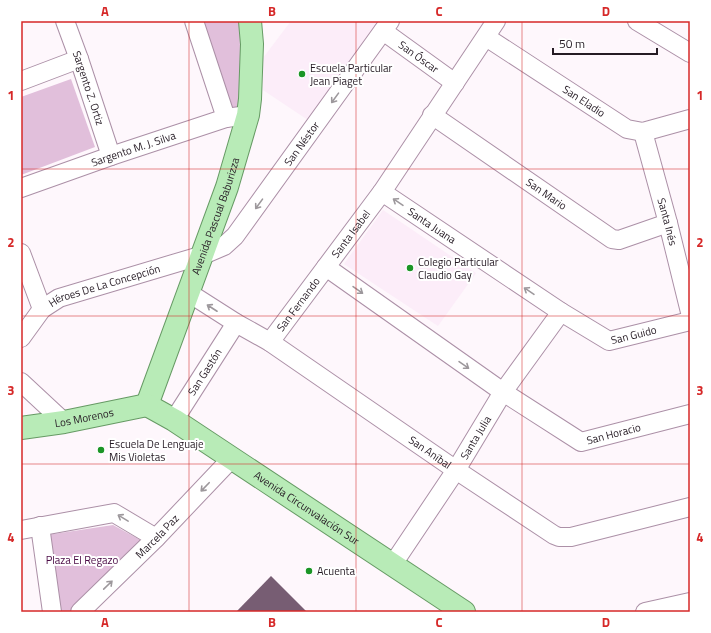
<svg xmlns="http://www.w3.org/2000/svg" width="711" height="633" font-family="'Titillium Web',sans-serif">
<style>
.built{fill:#fcedf9}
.green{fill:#e1bfdb}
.building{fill:#775d73}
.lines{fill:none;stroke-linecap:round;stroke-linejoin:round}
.minor-casing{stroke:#ac90a7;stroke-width:20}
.major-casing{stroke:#669a64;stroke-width:24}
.minor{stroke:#fff;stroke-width:18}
.major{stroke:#b8ebb7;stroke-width:22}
.oneway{stroke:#9d989c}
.grid{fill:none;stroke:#d62828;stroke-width:1;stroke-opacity:0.55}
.poi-dot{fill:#1b9526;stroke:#fff;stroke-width:1.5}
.labels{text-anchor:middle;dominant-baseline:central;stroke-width:4;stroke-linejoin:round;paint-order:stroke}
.street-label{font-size:11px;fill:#251b24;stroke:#fff}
.poi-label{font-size:11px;fill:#251b24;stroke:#fff;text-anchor:start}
.park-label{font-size:11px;fill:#4a0a45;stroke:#fff}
.neatline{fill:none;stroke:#d62828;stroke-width:1.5}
.grid-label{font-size:13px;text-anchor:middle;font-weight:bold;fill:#d62828}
</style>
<rect width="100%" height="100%" fill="#fef7fc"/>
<g class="built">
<path d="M 291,21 L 378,21 L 308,120 L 263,90 L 263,58 Z"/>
<path d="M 383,210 L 476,273 L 438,326 L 344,264 Z"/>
</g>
<g class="green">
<path d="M 203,21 L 240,21 L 243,42 L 243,109 L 233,114 Z"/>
<path d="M 71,79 L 95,147 L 21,175 L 21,97 Z"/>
<path d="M 113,525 L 144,542 L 72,612 L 59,612 L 47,535 Z"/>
</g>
<path class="building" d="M 271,576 L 307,612 L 236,612 Z"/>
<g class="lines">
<g class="minor-casing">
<g id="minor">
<path id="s1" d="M 65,21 L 79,59 L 111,156"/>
<path d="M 194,21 L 226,118"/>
<path d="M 637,21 L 690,53"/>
<path id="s2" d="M 383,31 L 455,83"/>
<path id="s3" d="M 486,37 L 627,129 L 643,132 L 690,119"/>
<path d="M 21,81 L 79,59"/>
<path id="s4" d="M 432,115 L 612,239 L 619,240 L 668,223"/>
<path id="s5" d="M 643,132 L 668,223 L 690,312"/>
<path id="s6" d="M 21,188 L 111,156 L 226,118 L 248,115"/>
<path id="s7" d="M 382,192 L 561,312 L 609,341 L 690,321"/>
<path d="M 21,253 L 42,309"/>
<path id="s8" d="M 326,267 L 503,392 L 581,442 L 690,414"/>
<path id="s9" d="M 189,293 L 236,323 L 270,342 L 456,470 L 554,535 L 559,537 L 571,537 L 690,507"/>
<path id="s10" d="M 21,338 L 42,309 L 59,298 L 203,255 L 224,246 L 235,236 L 390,21"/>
<path id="s11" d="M 270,342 L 382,192 L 496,21"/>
<path d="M 21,382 L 64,422"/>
<path id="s12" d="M 174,420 L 236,323"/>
<path d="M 40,526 L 52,612"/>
<path d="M 21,530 L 114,513 L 156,538"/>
<path id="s13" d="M 393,564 L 456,470 L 503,392 L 561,312"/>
<path id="s14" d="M 80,612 L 156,538 L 232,458"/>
<path d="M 645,612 L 690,602"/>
</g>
</g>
<g class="major-casing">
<g id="major">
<path id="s15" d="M 147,405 L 227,187 L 248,115 L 250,99 L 252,44 L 250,21"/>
<path id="s16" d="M 147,405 L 174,420 L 464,612"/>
<path id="s17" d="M 21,428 L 64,422 L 147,405"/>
</g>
</g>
<use href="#minor" class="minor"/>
<use href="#major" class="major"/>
</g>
<defs><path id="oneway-shaft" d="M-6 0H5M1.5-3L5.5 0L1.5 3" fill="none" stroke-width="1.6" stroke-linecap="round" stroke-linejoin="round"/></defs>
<g class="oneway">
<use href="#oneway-shaft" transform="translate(335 98) rotate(126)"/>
<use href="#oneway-shaft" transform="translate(398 202) rotate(-146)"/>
<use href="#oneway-shaft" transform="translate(259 204) rotate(126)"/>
<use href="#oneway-shaft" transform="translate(358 290) rotate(35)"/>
<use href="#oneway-shaft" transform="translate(529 291) rotate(-146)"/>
<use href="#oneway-shaft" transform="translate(212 308) rotate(-147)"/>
<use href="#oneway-shaft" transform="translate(464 365) rotate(35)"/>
<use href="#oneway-shaft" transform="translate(205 487) rotate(134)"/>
<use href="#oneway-shaft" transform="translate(123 518) rotate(-149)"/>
<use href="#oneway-shaft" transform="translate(108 585) rotate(-44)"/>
</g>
<path class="grid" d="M 189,21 L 189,612M 356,21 L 356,612M 522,21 L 522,612M 21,169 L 690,169M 21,316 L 690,316M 21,464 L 690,464"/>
<g class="poi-dot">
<circle cx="302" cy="74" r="4"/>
<circle cx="410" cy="268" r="4"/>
<circle cx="101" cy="450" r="4"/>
<circle cx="309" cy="571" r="4"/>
</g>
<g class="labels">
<g class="street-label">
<text stroke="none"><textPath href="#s2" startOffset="44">San Óscar</textPath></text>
<text stroke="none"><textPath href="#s1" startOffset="71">Sargento Z. Ortiz</textPath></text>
<text stroke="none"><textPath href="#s3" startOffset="117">San Eladio</textPath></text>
<text stroke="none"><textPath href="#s10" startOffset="358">San Néstor</textPath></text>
<text stroke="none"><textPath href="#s6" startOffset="119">Sargento M. J. Silva</textPath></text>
<text stroke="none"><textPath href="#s4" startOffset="139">San Mario</textPath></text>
<text stroke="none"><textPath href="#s15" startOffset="201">Avenida Pascual Baburizza</textPath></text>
<text stroke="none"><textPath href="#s5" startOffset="93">Santa Inés</textPath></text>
<text stroke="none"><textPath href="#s7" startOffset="60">Santa Juana</textPath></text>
<text stroke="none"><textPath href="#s11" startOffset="135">Santa Isabel</textPath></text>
<text stroke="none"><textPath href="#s10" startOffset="103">Héroes De La Concepción</textPath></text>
<text stroke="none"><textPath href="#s11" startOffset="47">San Fernando</textPath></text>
<text stroke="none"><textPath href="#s7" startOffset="297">San Guido</textPath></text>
<text stroke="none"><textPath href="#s12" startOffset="57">San Gastón</textPath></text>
<text stroke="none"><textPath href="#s17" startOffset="64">Los Morenos</textPath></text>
<text stroke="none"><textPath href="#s8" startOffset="343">San Horacio</textPath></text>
<text stroke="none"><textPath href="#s13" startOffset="151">Santa Julia</textPath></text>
<text stroke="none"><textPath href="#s9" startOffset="289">San Aníbal</textPath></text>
<text stroke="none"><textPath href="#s16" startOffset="190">Avenida Circunvalación Sur</textPath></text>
<text stroke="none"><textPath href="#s14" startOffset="108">Marcela Paz</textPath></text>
</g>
<g class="poi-label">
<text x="310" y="68">Escuela Particular<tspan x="310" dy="13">Jean Piaget</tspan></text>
<text x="418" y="262">Colegio Particular<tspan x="418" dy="13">Claudio Gay</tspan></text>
<text x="109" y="444">Escuela De Lenguaje<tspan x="109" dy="13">Mis Violetas</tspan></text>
<text x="317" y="571">Acuenta</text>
</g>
<g class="park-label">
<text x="82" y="560">Plaza El Regazo</text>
</g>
</g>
<rect width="711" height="633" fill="none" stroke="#ffffff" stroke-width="44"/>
<path d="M553 48v6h104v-6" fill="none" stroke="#251b24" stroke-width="2"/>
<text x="559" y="48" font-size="12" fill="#251b24" stroke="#ffffff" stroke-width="3" paint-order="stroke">50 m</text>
<rect x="22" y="22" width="667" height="589" class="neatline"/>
<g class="grid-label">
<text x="105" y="16">A</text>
<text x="272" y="16">B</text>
<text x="439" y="16">C</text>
<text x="606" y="16">D</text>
<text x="11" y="100">1</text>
<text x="700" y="100">1</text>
<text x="11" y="247">2</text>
<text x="700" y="247">2</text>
<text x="11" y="395">3</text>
<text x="700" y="395">3</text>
<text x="11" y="542">4</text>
<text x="700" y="542">4</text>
<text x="105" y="627">A</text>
<text x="272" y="627">B</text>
<text x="439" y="627">C</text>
<text x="606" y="627">D</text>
</g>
</svg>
